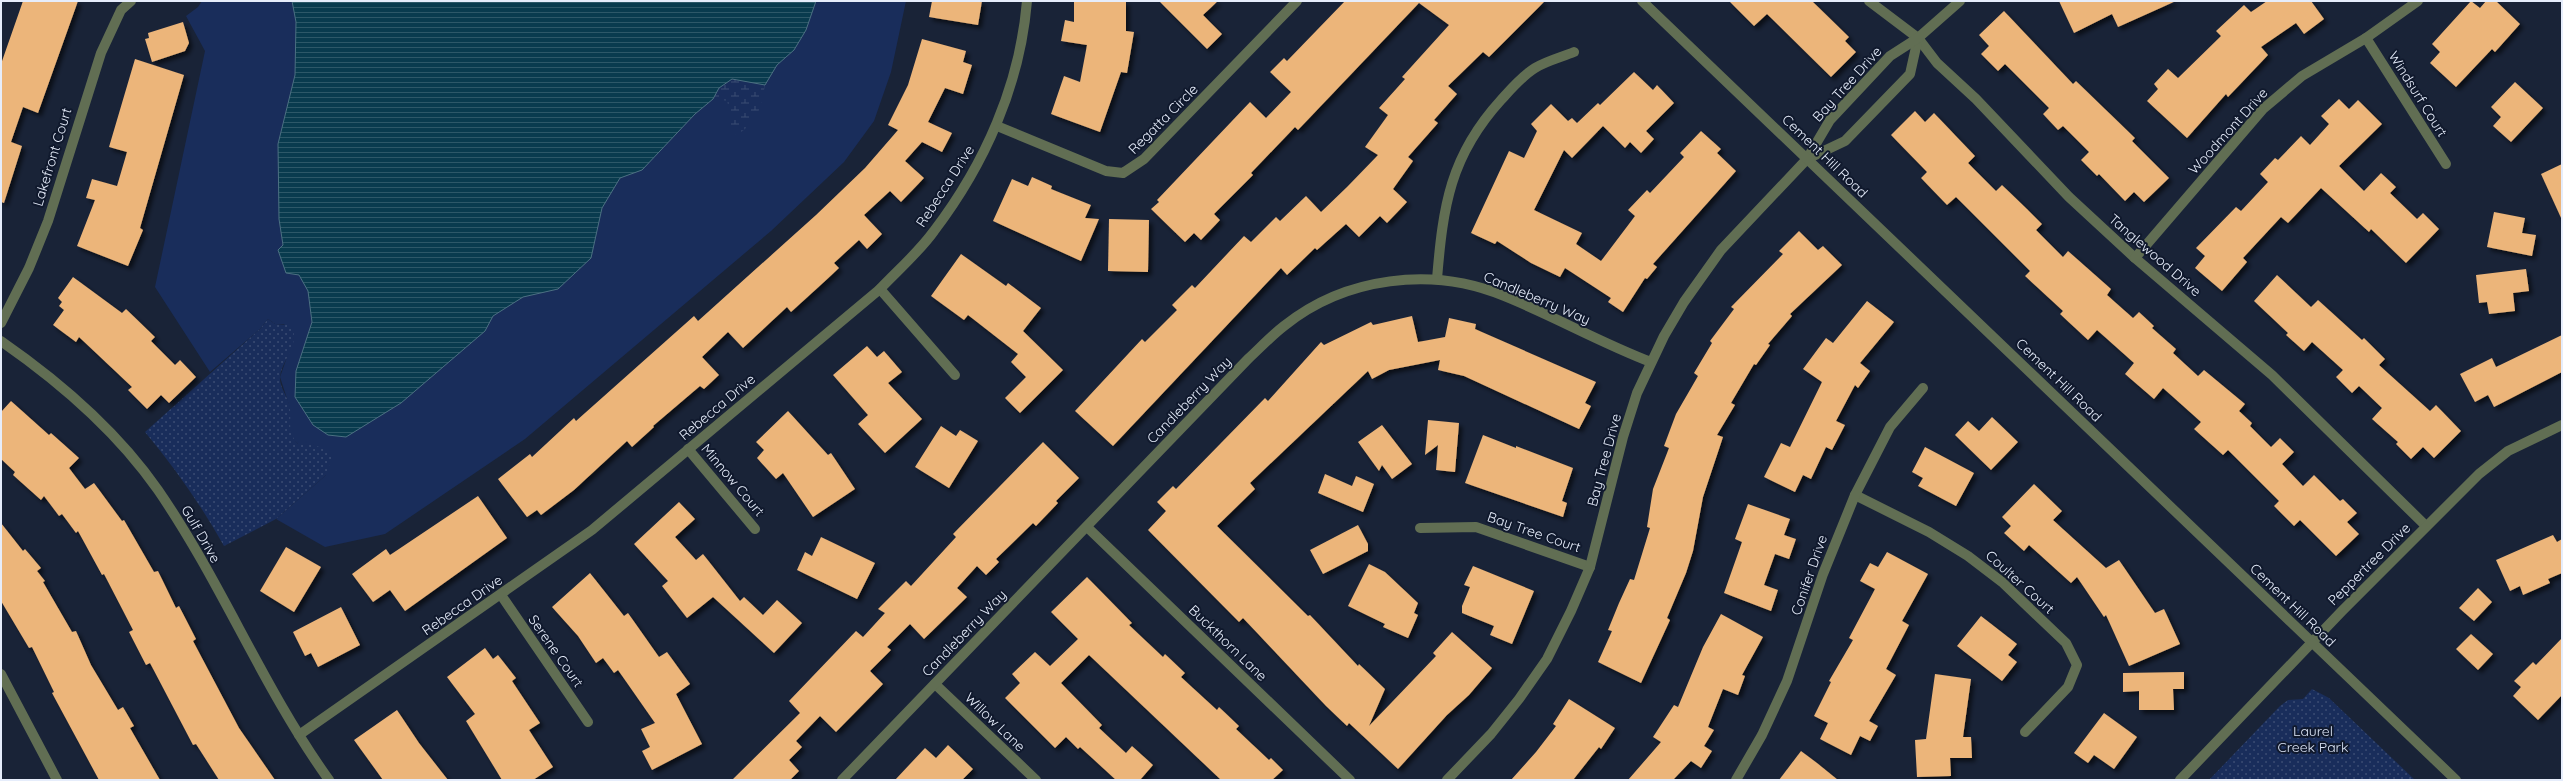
<svg xmlns="http://www.w3.org/2000/svg" width="2563" height="781" font-family="Quicksand,sans-serif">
<style>
.grass{fill:#192d5b}
.wetland{fill:url(#wetland-marsh)}
.park{fill:url(#park-dots)}
.water{fill:url(#water-rules);stroke:#4b7082}
.building{fill:#ecb57a;filter:url(#shadow)}
.lines{fill:none;stroke-linecap:round;stroke-linejoin:round}
.minor{stroke:#616e53;stroke-width:10}
.tertiary{stroke:#616e53;stroke-width:10}
.labels{text-anchor:middle;dominant-baseline:central;stroke-width:4;stroke-linejoin:round;paint-order:stroke}
.street-label{font-size:14px;fill:#e6edfb;stroke:#10192d}
.park-label{font-size:14px;fill:#dbe4f6;stroke:#10192d}
</style>
<defs>
<pattern id="wetland-marsh" width="20" height="14" patternUnits="userSpaceOnUse"><rect width="20" height="14" fill="#192d5b"/><path d="M1 5h8M5 5V1M11 12h8M15 12V8" fill="none" stroke="#3a4c73"/></pattern>
<pattern id="park-dots" width="8" height="8" patternUnits="userSpaceOnUse"><rect width="8" height="8" fill="#192d5b"/><path d="M2 2h.1M6 6h.1" fill="none" stroke="#3a4c73" stroke-width="1.8" stroke-linecap="round"/></pattern>
<pattern id="water-rules" width="6" height="5" patternUnits="userSpaceOnUse"><rect width="6" height="5" fill="#093b4e"/><path d="M0 2.5h6" fill="none" stroke="#2d5868"/></pattern>
<filter id="shadow"><feDropShadow dx="3.5" dy="3.5" stdDeviation="2" flood-color="#0009"/></filter>
</defs>
<rect width="100%" height="100%" fill="#192337"/>
<path class="grass" d="M 202,1 L 906,1 L 891,72 L 874,121 L 844,162 L 771,231 L 525,439 L 385,534 L 325,547 L 276,519 L 326,475 L 313,444 L 298,444 L 290,436 L 289,405 L 280,377 L 294,337 L 284,324 L 275,324 L 268,319 L 260,329 L 210,372 L 155,287 L 205,51 L 186,16 L 198,7 Z"/>
<path class="wetland" d="M 732,79 L 765,85 C 760,110 759,120 737,135 L 730,130 L 731,116 L 727,101 L 713,99 L 719,88 Z"/>
<g class="park">
<path d="M 268,319 L 275,324 L 290,325 C 303,341 281,361 280,377 C 279,386 287,396 289,404 C 293,420 285,430 298,444 L 313,444 L 333,454 L 326,475 L 276,519 L 224,546 C 201,505 175,468 145,432 L 260,329 Z"/>
<path d="M 2312,689 L 2329,698 L 2415,780 L 2209,780 L 2280,706 L 2288,700 L 2303,699 Z"/>
</g>
<path class="water" d="M 292,1 L 816,1 L 806,30 L 794,50 L 777,65 L 765,85 L 732,79 L 719,88 L 713,99 L 695,114 L 642,170 L 620,178 L 602,208 L 591,258 L 558,289 L 523,297 L 493,316 L 485,331 L 401,403 L 346,437 L 328,435 L 313,425 L 295,397 L 296,371 L 312,322 L 308,291 L 299,275 L 286,273 L 278,250 L 283,245 L 279,219 L 278,144 L 295,75 L 296,22 Z"/>
<g class="building">
<path d="M 23,1 L 78,1 L 38,113 L 23,107 L 11,142 L 22,146 L 4,203 L 1,202 L 1,64 Z"/>
<path d="M 932,1 L 982,1 L 978,25 L 929,17 Z"/>
<path d="M 1074,1 L 1126,1 L 1126,31 L 1134,32 L 1127,73 L 1121,72 L 1100,132 L 1051,114 L 1064,76 L 1080,82 L 1087,45 L 1061,41 L 1065,20 L 1074,22 Z"/>
<path d="M 1159,1 L 1218,1 L 1203,15 L 1222,34 L 1207,49 Z"/>
<path d="M 1345,1 L 1545,1 L 1489,57 L 1483,52 L 1448,86 L 1457,94 L 1434,120 L 1438,123 L 1408,157 L 1413,161 L 1393,189 L 1407,202 L 1387,223 L 1380,216 L 1359,237 L 1346,224 L 1317,250 L 1315,248 L 1287,275 L 1281,268 L 1113,446 L 1075,411 L 1142,339 L 1145,342 L 1177,310 L 1172,305 L 1192,285 L 1195,288 L 1244,236 L 1251,242 L 1276,217 L 1280,221 L 1306,196 L 1321,212 L 1347,187 L 1378,155 L 1365,147 L 1388,115 L 1379,108 L 1405,79 L 1402,77 L 1449,25 L 1419,3 L 1298,130 L 1295,127 L 1251,173 L 1253,175 L 1214,214 L 1220,220 L 1201,240 L 1194,233 L 1185,242 L 1151,209 L 1159,202 L 1157,200 L 1250,102 L 1266,118 L 1291,92 L 1270,72 L 1284,58 L 1287,61 Z"/>
<path d="M 1729,1 L 1812,1 L 1849,37 L 1845,41 L 1856,52 L 1831,77 L 1767,14 L 1754,26 Z"/>
<path d="M 2059,1 L 2176,1 L 2118,27 L 2112,14 L 2074,33 Z"/>
<path d="M 2267,1 L 2311,1 L 2324,19 L 2304,34 L 2296,23 L 2261,47 L 2268,55 L 2228,97 L 2226,94 L 2187,138 L 2147,101 L 2158,89 L 2154,84 L 2168,69 L 2178,78 L 2221,36 L 2216,31 L 2244,5 L 2251,12 Z"/>
<path d="M 2471,1 L 2480,8 L 2486,1 L 2496,1 L 2520,24 L 2495,52 L 2492,49 L 2456,87 L 2430,63 L 2440,52 L 2432,44 Z"/>
<path d="M 2004,11 L 2073,84 L 2076,81 L 2135,138 L 2132,141 L 2169,178 L 2144,202 L 2134,192 L 2125,201 L 2099,174 L 2097,176 L 2081,160 L 2089,152 L 2063,126 L 2058,130 L 2043,114 L 2049,108 L 2005,64 L 1998,71 L 1981,54 L 1989,46 L 1979,35 Z"/>
<path d="M 183,22 L 189,43 L 185,51 L 152,62 L 145,39 L 149,38 L 148,33 Z"/>
<path d="M 922,39 L 966,51 L 963,62 L 972,65 L 963,94 L 945,88 L 928,122 L 952,133 L 942,152 L 922,142 L 905,161 L 924,178 L 901,202 L 890,191 L 864,215 L 882,234 L 867,249 L 859,240 L 834,263 L 839,268 L 824,282 L 791,312 L 787,307 L 743,348 L 728,332 L 702,357 L 719,375 L 704,389 L 700,386 L 653,426 L 654,427 L 632,447 L 627,441 L 574,490 L 541,515 L 537,510 L 527,517 L 498,479 L 530,454 L 532,457 L 574,418 L 576,421 L 694,316 L 698,321 L 816,215 L 865,168 L 898,130 L 888,125 L 908,85 Z"/>
<path d="M 135,59 L 184,75 L 140,228 L 143,230 L 128,266 L 77,246 L 95,200 L 86,198 L 92,179 L 117,186 L 127,152 L 109,147 Z"/>
<path d="M 1634,72 L 1653,90 L 1657,85 L 1674,103 L 1646,131 L 1654,139 L 1641,153 L 1630,142 L 1625,148 L 1603,126 L 1572,158 L 1564,150 L 1534,210 L 1582,233 L 1576,244 L 1601,261 L 1635,216 L 1628,210 L 1647,190 L 1650,193 L 1684,157 L 1680,153 L 1701,131 L 1721,149 L 1717,153 L 1736,171 L 1653,264 L 1657,267 L 1647,279 L 1645,278 L 1623,312 L 1608,302 L 1611,298 L 1565,268 L 1560,277 L 1531,263 L 1497,241 L 1495,244 L 1471,233 L 1509,151 L 1524,158 L 1537,131 L 1531,124 L 1551,104 L 1568,121 L 1572,118 L 1577,123 L 1598,103 L 1600,105 Z"/>
<path d="M 2515,82 L 2543,108 L 2511,142 L 2493,126 L 2501,117 L 2491,107 Z"/>
<path d="M 2339,99 L 2349,109 L 2358,100 L 2382,124 L 2339,166 L 2364,191 L 2381,173 L 2396,187 L 2390,193 L 2417,219 L 2423,213 L 2439,229 L 2406,263 L 2371,229 L 2369,232 L 2321,188 L 2288,223 L 2281,217 L 2243,258 L 2247,262 L 2222,291 L 2195,268 L 2205,256 L 2196,248 L 2236,207 L 2241,211 L 2268,182 L 2260,174 L 2275,158 L 2278,160 L 2301,136 L 2310,145 L 2329,124 L 2321,116 Z"/>
<path d="M 1915,111 L 1925,122 L 1934,113 L 1975,156 L 1968,163 L 1996,191 L 2002,185 L 2027,209 L 2042,224 L 2036,230 L 2063,257 L 2068,251 L 2111,289 L 2107,295 L 2133,318 L 2139,312 L 2154,326 L 2152,328 L 2176,349 L 2173,353 L 2198,376 L 2204,370 L 2245,404 L 2239,411 L 2252,423 L 2250,426 L 2271,447 L 2280,438 L 2294,452 L 2282,464 L 2303,486 L 2314,475 L 2340,501 L 2343,499 L 2357,513 L 2347,522 L 2359,534 L 2336,556 L 2300,520 L 2294,526 L 2274,506 L 2279,501 L 2228,450 L 2223,455 L 2194,429 L 2201,422 L 2163,388 L 2154,399 L 2125,374 L 2134,363 L 2097,330 L 2088,340 L 2060,314 L 2063,311 L 2025,276 L 2030,271 L 1956,197 L 1947,205 L 1921,178 L 1927,172 L 1891,135 Z"/>
<path d="M 2562,164 L 2562,220 L 2541,174 Z"/>
<path d="M 1032,177 L 1052,186 L 1051,189 L 1091,205 L 1085,218 L 1099,219 L 1081,261 L 993,221 L 1012,179 L 1028,186 Z"/>
<path d="M 2494,212 L 2525,218 L 2522,233 L 2536,235 L 2532,256 L 2487,247 Z"/>
<path d="M 1109,219 L 1149,220 L 1148,272 L 1108,271 Z"/>
<path d="M 1799,231 L 1818,250 L 1823,246 L 1842,265 L 1790,314 L 1792,316 L 1768,344 L 1770,345 L 1756,365 L 1754,364 L 1731,403 L 1735,405 L 1717,435 L 1723,437 L 1703,497 L 1693,551 L 1686,573 L 1667,618 L 1670,620 L 1641,683 L 1598,662 L 1612,631 L 1608,630 L 1619,603 L 1630,579 L 1634,580 L 1650,528 L 1647,527 L 1653,489 L 1669,448 L 1664,446 L 1676,414 L 1698,376 L 1694,373 L 1712,343 L 1710,341 L 1734,309 L 1731,307 L 1783,254 L 1779,251 Z"/>
<path d="M 961,254 L 1006,286 L 1008,283 L 1041,308 L 1023,331 L 1063,370 L 1020,413 L 1005,398 L 1026,377 L 1011,362 L 1018,354 L 968,315 L 964,320 L 931,296 Z"/>
<path d="M 2526,269 L 2529,291 L 2513,293 L 2515,311 L 2489,314 L 2487,302 L 2479,303 L 2476,275 Z"/>
<path d="M 2277,275 L 2311,307 L 2318,300 L 2362,340 L 2364,338 L 2385,359 L 2379,365 L 2430,411 L 2436,405 L 2461,431 L 2434,458 L 2423,447 L 2411,459 L 2396,444 L 2398,442 L 2372,419 L 2382,408 L 2359,386 L 2352,393 L 2336,377 L 2343,370 L 2312,342 L 2304,351 L 2286,335 L 2288,333 L 2254,301 Z"/>
<path d="M 73,277 L 122,313 L 126,309 L 155,337 L 151,341 L 175,365 L 180,360 L 196,377 L 169,403 L 161,395 L 147,409 L 128,390 L 132,387 L 79,337 L 76,342 L 53,325 L 64,310 L 59,306 L 62,302 L 58,298 Z"/>
<path d="M 1867,301 L 1894,322 L 1860,363 L 1870,371 L 1858,388 L 1855,385 L 1836,421 L 1845,425 L 1832,450 L 1826,447 L 1811,479 L 1803,475 L 1795,492 L 1764,477 L 1781,443 L 1790,447 L 1822,382 L 1803,369 L 1826,338 L 1833,343 Z"/>
<path d="M 1412,316 L 1418,342 L 1445,337 L 1449,318 L 1476,324 L 1475,329 L 1596,382 L 1585,403 L 1591,406 L 1579,429 L 1464,376 L 1438,370 L 1440,360 L 1389,370 L 1372,379 L 1368,371 L 1250,483 L 1255,489 L 1217,526 L 1308,616 L 1310,615 L 1358,666 L 1359,664 L 1385,689 L 1369,726 L 1436,656 L 1433,653 L 1452,632 L 1492,668 L 1469,695 L 1447,715 L 1398,769 L 1349,723 L 1347,726 L 1326,706 L 1243,618 L 1239,622 L 1148,530 L 1166,511 L 1157,502 L 1173,486 L 1176,489 L 1265,398 L 1268,401 L 1321,342 L 1324,345 L 1371,322 L 1373,325 Z"/>
<path d="M 2562,335 L 2562,372 L 2494,407 L 2488,395 L 2475,402 L 2460,374 L 2492,358 L 2496,367 Z"/>
<path d="M 867,346 L 877,357 L 884,351 L 902,372 L 888,383 L 922,419 L 885,453 L 858,424 L 868,415 L 833,375 Z"/>
<path d="M 11,401 L 49,435 L 51,433 L 79,458 L 69,468 L 85,489 L 94,483 L 122,521 L 124,520 L 154,572 L 158,571 L 176,608 L 179,606 L 196,639 L 193,641 L 239,728 L 275,780 L 219,780 L 196,744 L 193,745 L 150,663 L 146,665 L 129,632 L 133,630 L 104,574 L 102,575 L 78,531 L 76,533 L 62,514 L 59,516 L 44,496 L 41,500 L 13,475 L 15,472 L 1,459 L 1,412 Z"/>
<path d="M 788,411 L 828,455 L 831,453 L 855,489 L 813,517 L 783,473 L 776,479 L 757,458 L 764,450 L 756,442 Z"/>
<path d="M 1992,417 L 2018,442 L 1991,470 L 1955,435 L 1968,421 L 1979,431 Z"/>
<path d="M 1428,420 L 1459,423 L 1455,472 L 1436,470 L 1438,445 L 1425,455 Z"/>
<path d="M 1382,425 L 1412,464 L 1392,479 L 1382,465 L 1379,471 L 1358,442 Z"/>
<path d="M 941,426 L 956,436 L 960,430 L 978,441 L 949,488 L 915,467 Z"/>
<path d="M 1483,435 L 1516,448 L 1516,446 L 1573,468 L 1562,501 L 1567,503 L 1563,517 L 1465,483 Z"/>
<path d="M 1043,442 L 1079,478 L 1056,501 L 1058,503 L 1036,526 L 1033,523 L 996,559 L 999,562 L 986,575 L 977,566 L 957,588 L 967,597 L 924,639 L 910,624 L 887,647 L 891,650 L 870,671 L 883,684 L 836,732 L 820,716 L 796,741 L 802,747 L 789,760 L 799,771 L 790,780 L 732,780 L 800,713 L 789,701 L 856,631 L 863,637 L 885,613 L 878,609 L 906,581 L 911,586 L 956,537 L 953,534 Z"/>
<path d="M 1925,447 L 1974,473 L 1956,506 L 1918,486 L 1923,478 L 1912,472 Z"/>
<path d="M 1325,474 L 1352,486 L 1356,476 L 1374,484 L 1363,512 L 1318,493 Z"/>
<path d="M 2034,484 L 2062,511 L 2053,520 L 2106,568 L 2119,560 L 2155,613 L 2164,609 L 2180,644 L 2129,666 L 2106,615 L 2104,617 L 2077,577 L 2071,583 L 2029,545 L 2024,551 L 2004,533 L 2011,526 L 2002,517 Z"/>
<path d="M 478,496 L 507,538 L 405,611 L 390,590 L 373,602 L 352,574 L 386,549 L 390,555 Z"/>
<path d="M 679,502 L 695,519 L 675,537 L 696,560 L 703,554 L 740,601 L 744,597 L 763,615 L 777,600 L 802,623 L 774,653 L 713,597 L 687,618 L 662,586 L 668,581 L 634,544 Z"/>
<path d="M 1748,504 L 1790,519 L 1784,535 L 1796,539 L 1789,559 L 1775,554 L 1764,585 L 1778,590 L 1771,611 L 1724,593 L 1742,542 L 1735,539 Z"/>
<path d="M 1,523 L 23,551 L 25,549 L 41,568 L 37,571 L 45,581 L 43,582 L 72,632 L 76,631 L 91,665 L 118,710 L 123,707 L 134,726 L 130,728 L 160,780 L 99,780 L 52,693 L 54,692 L 32,647 L 29,648 L 1,601 Z"/>
<path d="M 1358,525 L 1368,544 L 1368,551 L 1323,574 L 1310,550 Z"/>
<path d="M 2553,535 L 2557,542 L 2562,539 L 2562,573 L 2548,579 L 2550,583 L 2523,595 L 2520,586 L 2510,591 L 2496,560 Z"/>
<path d="M 821,537 L 875,563 L 857,599 L 797,570 L 805,552 L 812,556 Z"/>
<path d="M 286,547 L 321,567 L 294,612 L 260,591 Z"/>
<path d="M 1887,552 L 1928,574 L 1902,621 L 1909,625 L 1886,669 L 1896,675 L 1869,721 L 1878,726 L 1870,741 L 1860,736 L 1851,755 L 1820,739 L 1828,723 L 1814,716 L 1831,682 L 1829,681 L 1853,640 L 1849,638 L 1875,589 L 1860,581 L 1870,563 L 1878,567 Z"/>
<path d="M 1369,564 L 1385,572 L 1418,603 L 1414,613 L 1418,615 L 1408,638 L 1383,627 L 1385,624 L 1348,606 Z"/>
<path d="M 1473,566 L 1534,591 L 1512,644 L 1490,635 L 1494,626 L 1462,613 L 1462,606 L 1470,587 L 1464,585 Z"/>
<path d="M 590,573 L 624,616 L 628,613 L 659,657 L 667,652 L 690,684 L 676,694 L 702,744 L 652,770 L 642,751 L 650,747 L 641,729 L 655,723 L 618,670 L 614,673 L 603,658 L 596,663 L 578,636 L 552,607 Z"/>
<path d="M 1087,577 L 1132,623 L 1129,625 L 1163,657 L 1165,654 L 1185,673 L 1181,677 L 1217,710 L 1219,707 L 1239,726 L 1236,729 L 1269,760 L 1271,758 L 1283,770 L 1272,780 L 1221,780 L 1089,655 L 1061,683 L 1102,725 L 1099,728 L 1126,753 L 1132,746 L 1153,765 L 1140,780 L 1116,780 L 1080,747 L 1078,749 L 1066,737 L 1055,748 L 1005,698 L 1020,683 L 1012,674 L 1035,652 L 1050,666 L 1078,639 L 1051,612 Z"/>
<path d="M 2478,588 L 2492,602 L 2474,621 L 2459,608 Z"/>
<path d="M 341,607 L 360,645 L 318,667 L 311,653 L 305,656 L 293,632 Z"/>
<path d="M 1721,614 L 1763,637 L 1742,675 L 1745,676 L 1738,695 L 1723,689 L 1708,727 L 1714,730 L 1704,746 L 1712,751 L 1701,768 L 1691,761 L 1673,780 L 1628,780 L 1661,742 L 1653,737 L 1674,705 L 1678,707 L 1703,647 Z"/>
<path d="M 1981,616 L 2017,644 L 2008,655 L 2017,662 L 2002,681 L 1957,646 Z"/>
<path d="M 2471,634 L 2493,654 L 2478,670 L 2456,649 Z"/>
<path d="M 2562,638 L 2562,695 L 2538,720 L 2513,696 L 2521,687 L 2514,681 L 2533,662 L 2536,665 Z"/>
<path d="M 485,648 L 493,659 L 498,655 L 516,678 L 512,681 L 540,723 L 529,730 L 553,767 L 533,780 L 502,780 L 466,721 L 475,714 L 447,677 Z"/>
<path d="M 2184,672 L 2184,689 L 2173,689 L 2174,710 L 2139,710 L 2139,691 L 2123,692 L 2123,673 Z"/>
<path d="M 1935,674 L 1971,679 L 1963,737 L 1971,737 L 1972,758 L 1950,758 L 1951,776 L 1917,777 L 1915,740 L 1926,739 Z"/>
<path d="M 1569,699 L 1615,728 L 1601,749 L 1599,747 L 1573,780 L 1511,780 L 1536,752 L 1556,726 L 1553,724 Z"/>
<path d="M 397,710 L 419,743 L 448,780 L 383,780 L 354,740 Z"/>
<path d="M 2104,713 L 2137,737 L 2114,769 L 2094,755 L 2088,763 L 2074,753 Z"/>
<path d="M 948,745 L 973,769 L 962,780 L 895,780 L 925,748 L 936,758 Z"/>
<path d="M 1801,751 L 1817,763 L 1838,780 L 1779,780 Z"/>
</g>
<g class="lines">
<g class="minor">
<path d="M 1869,1 L 1918,38 L 1937,63 L 1976,99 L 2069,197 L 2135,258 L 2272,375 L 2426,526"/>
<path d="M 2366,38 L 2446,164"/>
<path d="M 997,126 L 1106,171 L 1123,173 L 1144,159 L 1297,1"/>
<path d="M 1807,159 L 1845,141 L 1910,74 L 1918,38"/>
<path d="M 2135,258 L 2263,109 L 2302,76 L 2366,38 L 2418,1"/>
<path d="M 1437,279 C 1443,206 1450,156 1501,100 C 1511,89 1522,76 1535,68 C 1546,61 1562,57 1574,52"/>
<path d="M 880,289 L 955,375"/>
<path d="M 1,323 L 29,268 L 48,221 L 101,53 L 121,10 L 131,1"/>
<path d="M 1,341 C 60,382 117,431 158,490 C 222,583 263,688 329,780"/>
<path d="M 688,449 L 755,529"/>
<path d="M 1855,495 L 1929,532 L 1968,556 L 2002,582 L 2066,643 L 2077,665 L 2068,687 L 2025,732"/>
<path d="M 1087,527 L 1350,780"/>
<path d="M 1420,528 L 1476,527 L 1590,567"/>
<path d="M 501,595 L 588,722"/>
<path d="M 1,674 L 57,780"/>
<path d="M 935,684 L 1036,780"/>
<path d="M 299,735 L 592,530 L 880,289 C 898,270 919,252 934,231 C 985,164 1020,85 1027,1"/>
<path d="M 842,780 L 1248,359 C 1260,348 1271,336 1284,326 C 1345,277 1432,266 1504,296 C 1554,316 1601,343 1651,362"/>
<path d="M 1447,780 L 1491,734 L 1519,699 L 1547,659 L 1571,611 L 1590,567 L 1623,437 L 1637,393 L 1664,336 L 1684,302 L 1721,250 L 1807,159 L 1830,120 L 1890,56 L 1918,38 L 1960,1"/>
<path d="M 1736,780 L 1762,735 L 1787,681 L 1823,574 L 1855,495 L 1890,427 L 1923,388"/>
<path d="M 2180,780 L 2342,611 L 2479,474 L 2508,451 L 2562,425"/>
</g>
<path class="tertiary" d="M 1642,1 L 2456,780"/>
</g>
<g class="labels">
<g class="street-label">
<text transform="translate(1847 84) rotate(-48)">Bay Tree Drive</text>
<text transform="translate(2418 94) rotate(58)">Windsurf Court</text>
<text transform="translate(1163 119) rotate(-45)">Regatta Circle</text>
<text transform="translate(2228 131) rotate(-48)">Woodmont Drive</text>
<text transform="translate(1825 156) rotate(44)">Cement Hill Road</text>
<text transform="translate(52 157) rotate(-73)">Lakefront Court</text>
<text transform="translate(945 186) rotate(-57)">Rebecca Drive</text>
<text transform="translate(2155 255) rotate(41)">Tanglewood Drive</text>
<text transform="translate(1537 298) rotate(23)">Candleberry Way</text>
<text transform="translate(2059 380) rotate(44)">Cement Hill Road</text>
<text transform="translate(1189 400) rotate(-46)">Candleberry Way</text>
<text transform="translate(717 407) rotate(-40)">Rebecca Drive</text>
<text transform="translate(1604 460) rotate(-75)">Bay Tree Drive</text>
<text transform="translate(733 480) rotate(50)">Minnow Court</text>
<text transform="translate(1534 532) rotate(19)">Bay Tree Court</text>
<text transform="translate(201 534) rotate(60)">Gulf Drive</text>
<text transform="translate(2369 564) rotate(-45)">Peppertree Drive</text>
<text transform="translate(1809 575) rotate(-71)">Conifer Drive</text>
<text transform="translate(2020 582) rotate(42)">Coulter Court</text>
<text transform="translate(462 605) rotate(-35)">Rebecca Drive</text>
<text transform="translate(2293 605) rotate(44)">Cement Hill Road</text>
<text transform="translate(964 633) rotate(-46)">Candleberry Way</text>
<text transform="translate(1228 643) rotate(44)">Buckthorn Lane</text>
<text transform="translate(556 651) rotate(55)">Serene Court</text>
<text transform="translate(995 722) rotate(44)">Willow Lane</text>
</g>
<g class="park-label">
<text x="2313" y="731">Laurel<tspan x="2313" dy="16">Creek Park</tspan></text>
</g>
</g>
<rect width="2563" height="781" fill="none" stroke="#e6edfb" stroke-width="4"/>
</svg>
